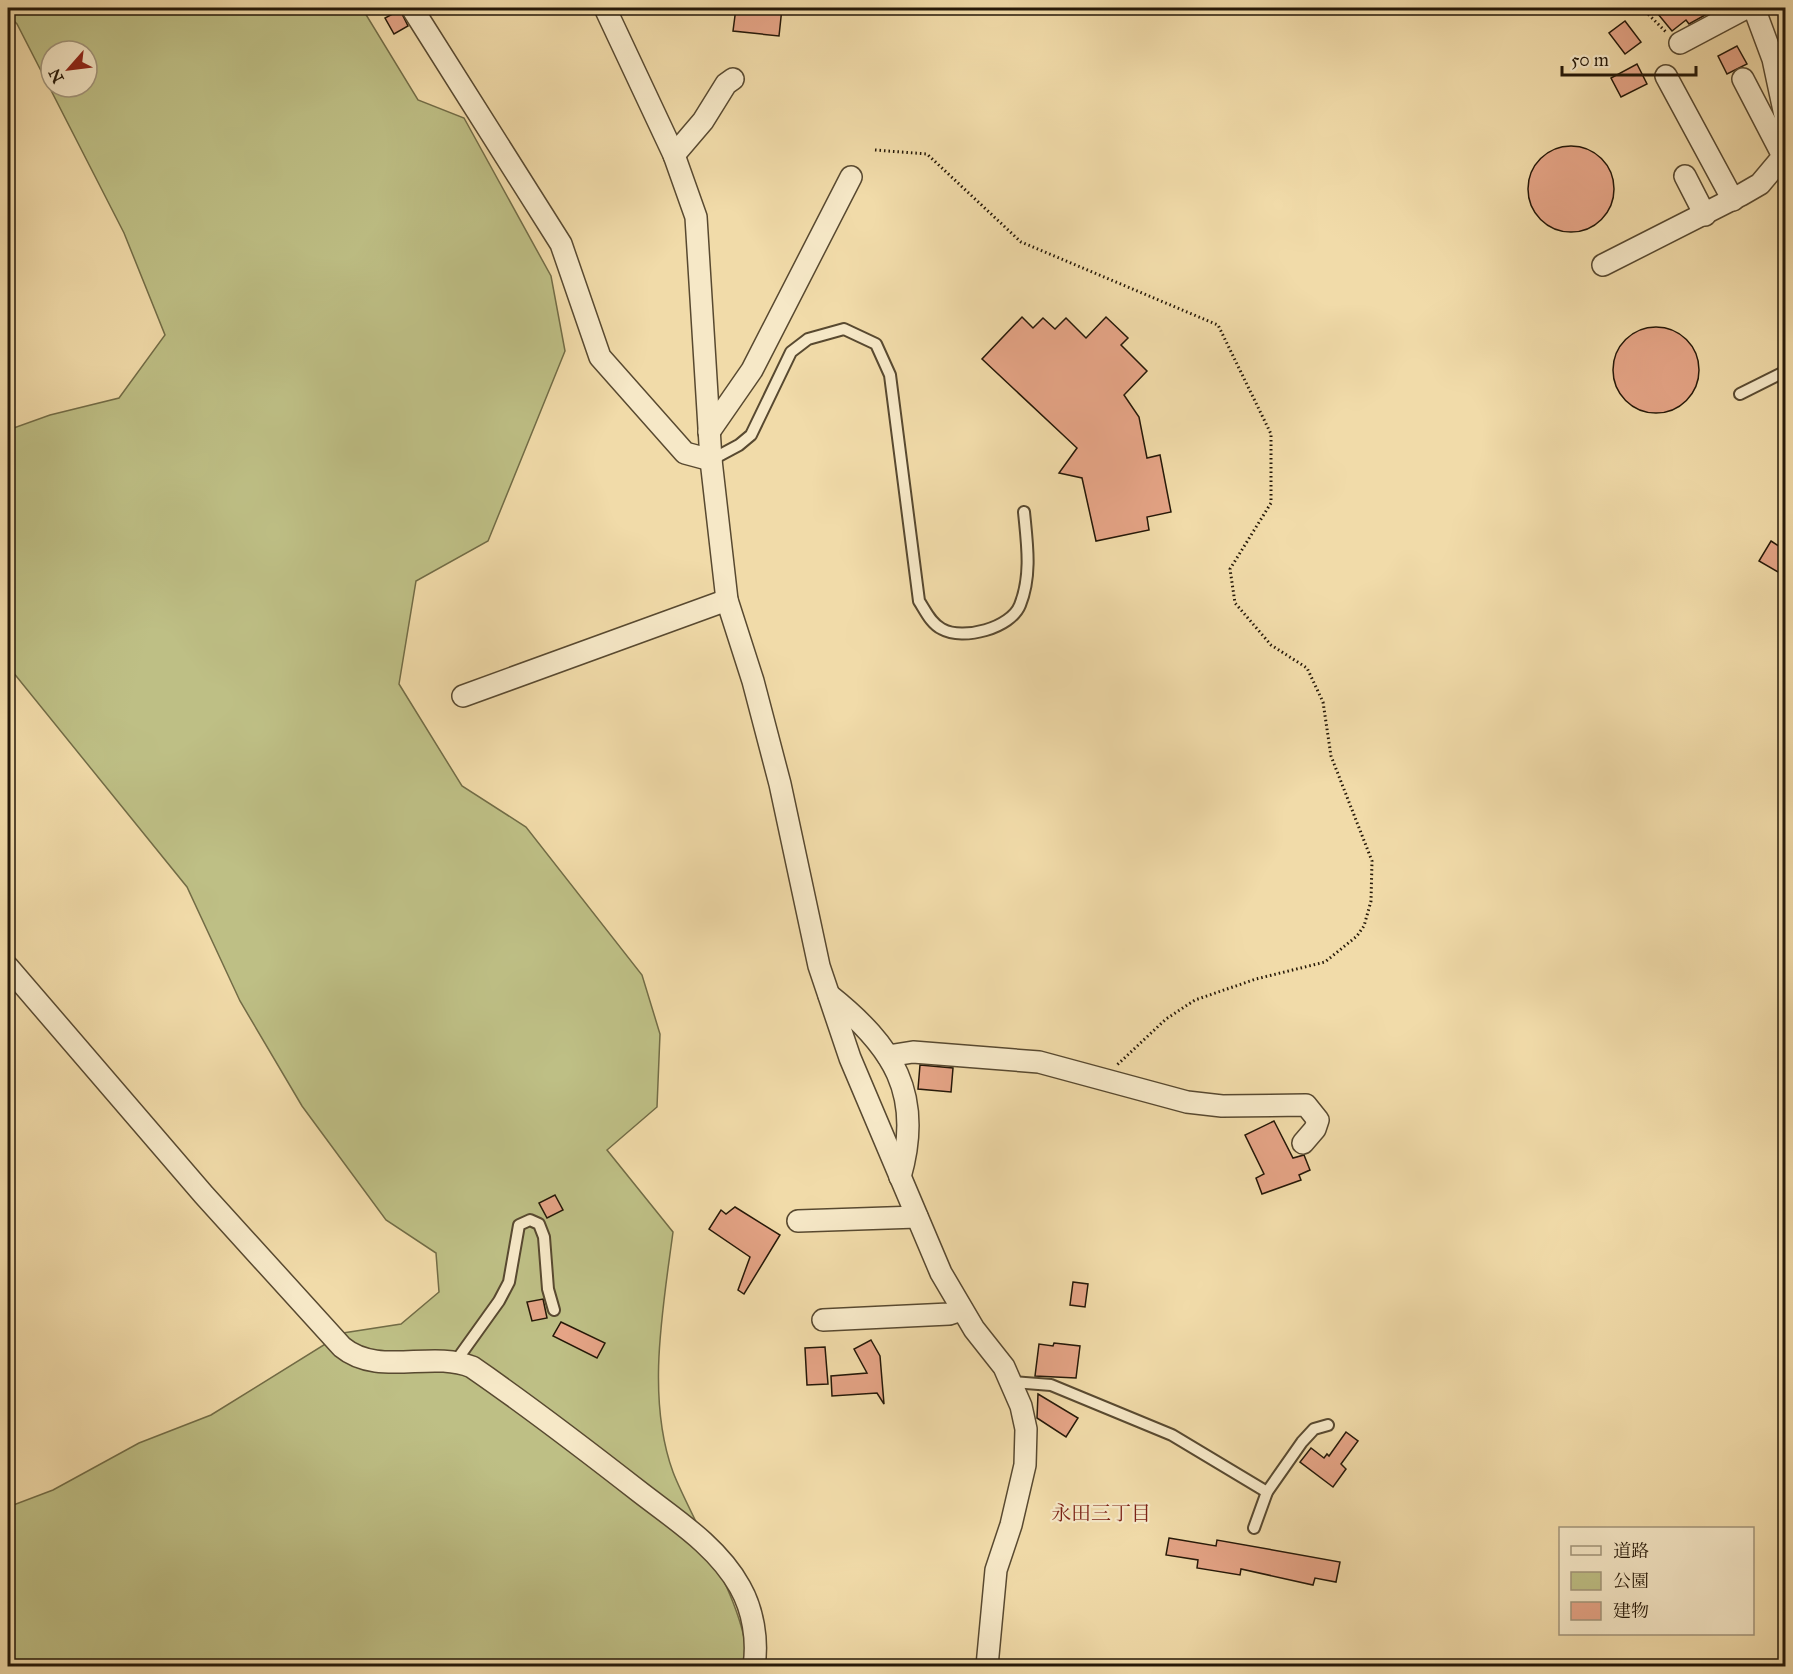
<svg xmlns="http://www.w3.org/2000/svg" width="1793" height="1674" font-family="'IM FELL Great Primer','Noto Serif JP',serif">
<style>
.green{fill:#bebf85;stroke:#726c46;stroke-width:1.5;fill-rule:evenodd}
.building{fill:#e5a486;stroke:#251808;stroke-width:1.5}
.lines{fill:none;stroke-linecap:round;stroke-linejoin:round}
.service-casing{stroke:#584930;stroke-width:14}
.minor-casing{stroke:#584930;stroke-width:24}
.path{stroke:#251808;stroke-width:3;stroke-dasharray:1.5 3;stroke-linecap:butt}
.service{stroke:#f6e8c7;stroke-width:10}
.minor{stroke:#f6e8c7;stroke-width:21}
.labels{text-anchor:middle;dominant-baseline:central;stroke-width:4.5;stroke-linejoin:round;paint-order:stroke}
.neighbourhood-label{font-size:20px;fill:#7a1f14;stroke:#f6e8c7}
</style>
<rect width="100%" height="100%" fill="#f1dba9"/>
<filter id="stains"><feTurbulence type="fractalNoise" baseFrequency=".00333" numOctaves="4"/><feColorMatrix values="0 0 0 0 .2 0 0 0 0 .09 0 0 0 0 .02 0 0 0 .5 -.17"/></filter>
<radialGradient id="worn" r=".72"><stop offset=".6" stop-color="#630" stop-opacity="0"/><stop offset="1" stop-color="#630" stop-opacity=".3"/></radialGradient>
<path class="green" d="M 8,8 L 362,8 L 418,100 L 464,118 L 551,276 L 565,351 L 488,541 L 416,581 L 399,684 L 462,786 L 526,827 L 642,975 L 660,1034 L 657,1107 L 607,1150 L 673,1232 C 663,1308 646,1398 673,1472 C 689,1515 756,1625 745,1666 L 8,1666 L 8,1507 L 53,1490 L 139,1443 L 211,1415 L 343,1333 L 401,1324 L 439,1292 L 436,1253 L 386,1220 L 302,1106 L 240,1001 L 187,887 L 8,666 L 8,430 L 50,415 L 119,398 L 165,335 L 124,233 L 17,24 L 8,15 ZM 51,51 L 87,51 L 87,87 L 51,87 Z"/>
<g class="building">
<path d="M 736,8 L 782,8 L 779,36 L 733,31 Z"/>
<path d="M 1653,8 L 1702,8 L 1707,14 L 1689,24 L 1686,20 L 1672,31 Z"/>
<path d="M 400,10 L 408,26 L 394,34 L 385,18 Z"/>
<path d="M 1625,21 L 1641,42 L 1625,54 L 1609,33 Z"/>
<path d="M 1737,46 L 1747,64 L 1727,74 L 1718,56 Z"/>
<path d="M 1637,64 L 1647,84 L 1621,97 L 1611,78 Z"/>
<circle cx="1571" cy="189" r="43"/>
<path d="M 1022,317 L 1033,328 L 1043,318 L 1055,329 L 1066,318 L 1086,338 L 1106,317 L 1128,338 L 1121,345 L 1147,371 L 1124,395 L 1139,417 L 1147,458 L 1160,455 L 1171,512 L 1147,517 L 1149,530 L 1096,541 L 1082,478 L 1059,473 L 1077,448 L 982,359 Z"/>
<circle cx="1656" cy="370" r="43"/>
<path d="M 1771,541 L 1785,550 L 1785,576 L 1759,561 Z"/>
<path d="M 920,1065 L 953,1068 L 951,1092 L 918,1089 Z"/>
<path d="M 1274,1121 L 1293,1158 L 1304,1155 L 1310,1170 L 1299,1175 L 1301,1180 L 1262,1194 L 1256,1178 L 1264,1174 L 1245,1135 Z"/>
<path d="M 555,1195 L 563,1210 L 547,1218 L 539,1203 Z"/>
<path d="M 735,1207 L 780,1235 L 744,1294 L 738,1290 L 750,1257 L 709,1229 L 721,1210 L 726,1214 Z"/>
<path d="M 1073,1282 L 1088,1284 L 1085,1307 L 1070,1305 Z"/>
<path d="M 543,1299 L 547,1318 L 532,1321 L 527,1302 Z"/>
<path d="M 561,1322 L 605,1343 L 597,1358 L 553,1336 Z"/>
<path d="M 871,1340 L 880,1356 L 884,1404 L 877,1393 L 832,1396 L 831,1376 L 867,1373 L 854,1349 Z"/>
<path d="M 1054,1343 L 1080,1346 L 1076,1378 L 1035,1376 L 1039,1344 L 1053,1346 Z"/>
<path d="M 825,1347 L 828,1384 L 807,1385 L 805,1348 Z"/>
<path d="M 1038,1394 L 1078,1418 L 1066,1437 L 1037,1418 Z"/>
<path d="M 1346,1432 L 1358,1441 L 1341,1464 L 1346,1469 L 1333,1487 L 1300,1462 L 1311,1448 L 1324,1458 L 1327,1454 L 1329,1456 Z"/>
<path d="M 1169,1538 L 1216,1546 L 1217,1540 L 1340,1562 L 1336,1582 L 1315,1578 L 1313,1585 L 1241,1569 L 1240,1575 L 1197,1568 L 1198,1560 L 1166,1555 Z"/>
</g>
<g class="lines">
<g class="service-casing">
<g id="service">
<path d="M 1740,394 L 1786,371"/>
<path d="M 711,460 L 739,445 L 751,435 L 791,352 L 808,339 L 844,329 L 876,344 L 890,375 L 919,601 C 925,610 931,624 942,629 C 963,641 1011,628 1020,605 C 1032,575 1027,543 1024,512"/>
<path d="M 456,1361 L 499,1301 L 509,1282 L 519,1225 L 530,1220 L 539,1224 L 544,1237 L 548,1289 L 554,1310"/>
<path d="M 1012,1382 L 1051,1385 L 1172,1435 L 1267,1492"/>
<path d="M 1254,1528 L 1267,1492 L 1302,1442 L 1314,1429 L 1328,1425"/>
</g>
</g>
<g class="minor-casing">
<g id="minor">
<path d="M 412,8 L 561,244 L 600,357 L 685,453 L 711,460"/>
<path d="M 605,8 L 674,155 L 696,217 L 711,460 L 727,600 L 753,681 L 780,784 L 819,966 L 850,1058 L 941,1273 L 974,1329 L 1004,1367 L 1021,1406 L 1026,1429 L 1025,1465 L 1011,1525 L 996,1570 L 987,1666"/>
<path d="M 1754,8 L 1773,59 L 1786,120"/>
<path d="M 1680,43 L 1746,8"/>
<path d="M 1666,76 L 1733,200"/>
<path d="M 1743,79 L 1783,156"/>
<path d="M 674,155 L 703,121 L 726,84 L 733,79"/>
<path d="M 1685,176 L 1705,215"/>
<path d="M 1603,265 L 1741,195 L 1760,184 L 1786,153"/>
<path d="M 709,432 L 752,370 L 851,177"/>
<path d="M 463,696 L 727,600"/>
<path d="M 8,967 L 204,1195 L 342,1347 C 378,1377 431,1350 472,1367 C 530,1407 586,1450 641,1493 C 676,1520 718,1547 740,1587 C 753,1610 758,1640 754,1666"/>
<path d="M 829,995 C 893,1046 924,1094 900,1177"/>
<path d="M 888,1056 L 913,1052 L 1039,1062 L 1187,1102 L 1222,1106 L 1306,1105 L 1318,1120 L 1315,1129 L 1303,1143"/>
<path d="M 798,1221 L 917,1217"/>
<path d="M 823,1320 L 949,1314 L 961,1310"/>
</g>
</g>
<g class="path">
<path d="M 1642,8 L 1666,32"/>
<path d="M 875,150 L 927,154 L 1021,242 L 1218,325 L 1271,434 L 1271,503 L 1230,569 L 1235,603 L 1271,645 L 1307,668 L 1323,702 L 1331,756 L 1372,861 L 1371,901 L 1364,926 L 1357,936 L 1325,962 L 1256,979 L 1195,1000 L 1166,1019 L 1117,1065"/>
</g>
<use href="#service" class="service"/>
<use href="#minor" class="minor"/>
</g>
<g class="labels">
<g class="neighbourhood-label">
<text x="1101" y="1513">永田三丁目</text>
</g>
</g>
<rect width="1793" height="1674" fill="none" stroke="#f1dba9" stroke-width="30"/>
<rect x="9" y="9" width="1775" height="1656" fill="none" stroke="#251808" stroke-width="3"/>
<rect x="15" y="15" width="1763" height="1644" fill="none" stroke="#251808" stroke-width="1.5"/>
<rect x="1559" y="1527" width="195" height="108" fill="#f6e8c7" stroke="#a2957b" stroke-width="1.5"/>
<rect x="1571" y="1546" width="30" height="9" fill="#f6e8c7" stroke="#a2957b" stroke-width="1.5"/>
<text x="1613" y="1557" font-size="18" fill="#251808">道路</text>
<rect x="1571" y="1572" width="30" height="18" fill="#bebf85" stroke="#a2957b" stroke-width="1.5"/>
<text x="1613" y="1587" font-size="18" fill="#251808">公園</text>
<rect x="1571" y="1602" width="30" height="18" fill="#e5a486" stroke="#a2957b" stroke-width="1.5"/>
<text x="1613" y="1617" font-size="18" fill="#251808">建物</text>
<g transform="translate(69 69) rotate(242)"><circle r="28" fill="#f6e8c7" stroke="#a2957b" stroke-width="1.5"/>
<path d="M0-4.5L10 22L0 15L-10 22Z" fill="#8f2418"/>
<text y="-9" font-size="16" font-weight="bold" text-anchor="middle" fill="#251808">N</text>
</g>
<path d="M1562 66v9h134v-9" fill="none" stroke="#251808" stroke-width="3"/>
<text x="1571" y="66" font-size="18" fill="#251808" stroke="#f6e8c7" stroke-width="4.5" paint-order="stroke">50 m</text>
<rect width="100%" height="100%" filter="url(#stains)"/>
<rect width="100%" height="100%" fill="url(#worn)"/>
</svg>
